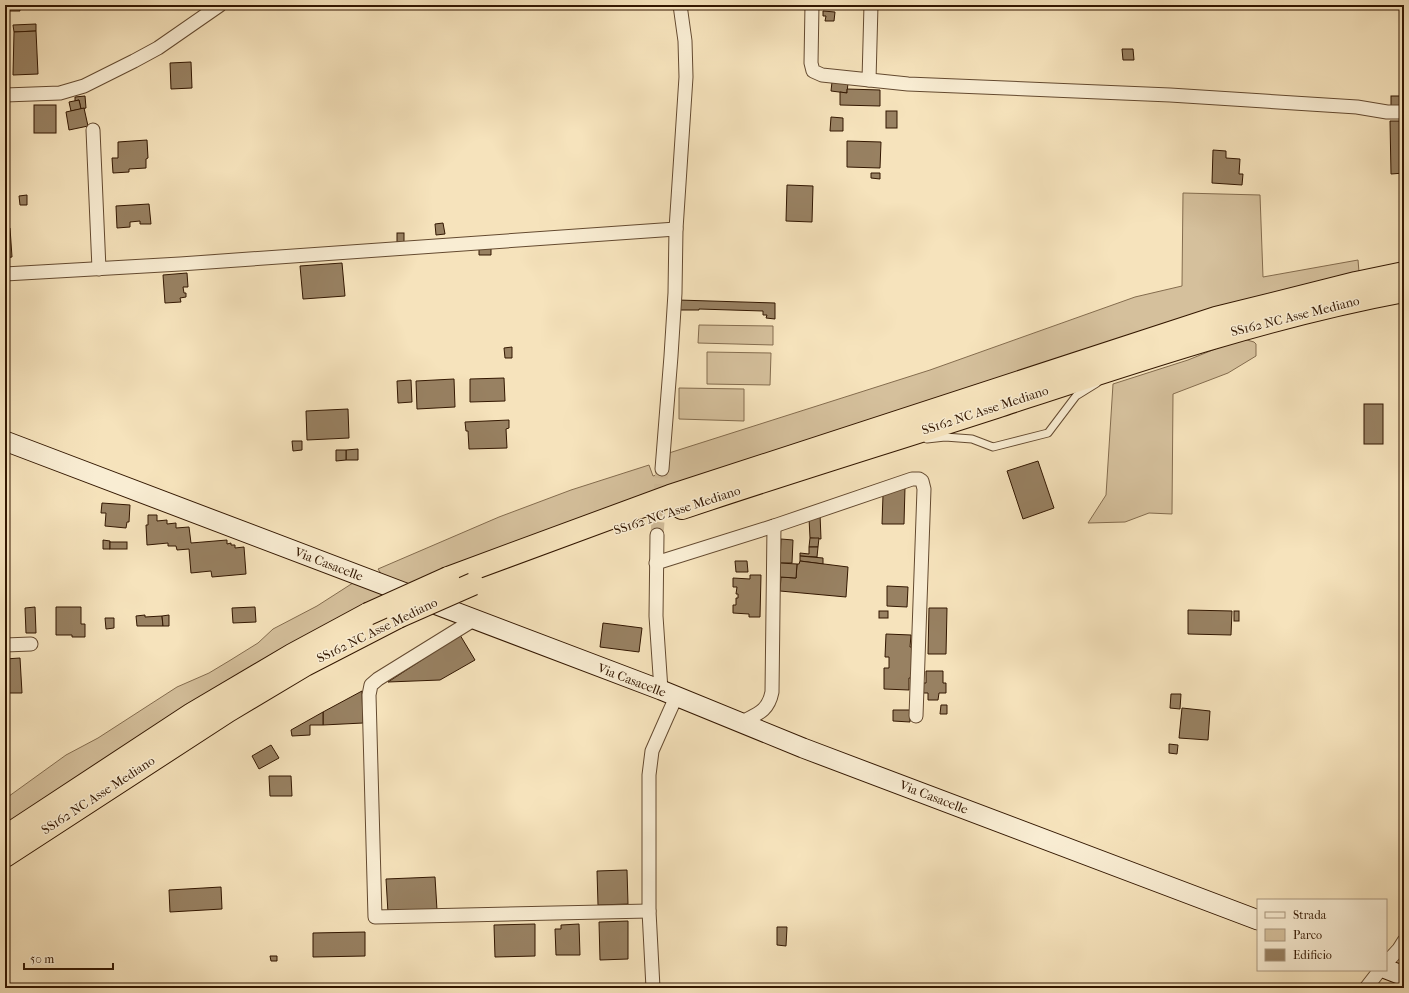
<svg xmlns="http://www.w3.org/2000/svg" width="1409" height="993" font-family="'IM FELL French Canon',serif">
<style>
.green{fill:#d5c09c;stroke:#846c4e}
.building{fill:#988162;stroke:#331701}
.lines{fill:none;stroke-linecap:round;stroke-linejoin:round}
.street-tunnel{stroke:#cfba97;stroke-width:13;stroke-dasharray:13 6;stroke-linecap:butt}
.lane-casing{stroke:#644a30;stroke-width:9}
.street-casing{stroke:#644a30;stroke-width:15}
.secondary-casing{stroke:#331701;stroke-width:21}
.highway-casing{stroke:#331701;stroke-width:24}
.lane{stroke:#f9edd3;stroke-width:7}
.street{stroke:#f9edd3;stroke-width:13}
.secondary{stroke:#f9edd3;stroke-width:19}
.highway{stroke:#f6e3bc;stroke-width:22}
.highway-bridge-casing{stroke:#331701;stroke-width:24;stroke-linecap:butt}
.highway-bridge{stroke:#f6e3bc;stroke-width:22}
.labels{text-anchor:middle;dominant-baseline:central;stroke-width:3;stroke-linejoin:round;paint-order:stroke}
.street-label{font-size:13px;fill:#331701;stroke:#f9edd3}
</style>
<rect width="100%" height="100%" fill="#f6e3bc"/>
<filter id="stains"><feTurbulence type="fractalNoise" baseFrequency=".005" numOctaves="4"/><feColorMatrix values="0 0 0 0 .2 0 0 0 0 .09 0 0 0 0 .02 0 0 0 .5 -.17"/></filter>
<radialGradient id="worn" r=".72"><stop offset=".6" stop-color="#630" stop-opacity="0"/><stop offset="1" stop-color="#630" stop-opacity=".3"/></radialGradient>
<g class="green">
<path d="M 1183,193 L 1260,195 L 1263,277 L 1358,260 L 1359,272 L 407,587 L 384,578 L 378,569 L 499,517 L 571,490 L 649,465 L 653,476 L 668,472 L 669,453 L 930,370 L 1135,297 L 1182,286 Z"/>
<path d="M 699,325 L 773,326 L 773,345 L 698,343 Z"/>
<path d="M 1247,340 L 1254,342 L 1256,344 L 1256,356 L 1228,373 L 1173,394 L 1172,514 L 1149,513 L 1125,522 L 1088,523 L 1106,495 L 1113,384 L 1188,360 L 1235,341 Z"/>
<path d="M 707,352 L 771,353 L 770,385 L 707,384 Z"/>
<path d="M 679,388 L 744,389 L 744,421 L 679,419 Z"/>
<path d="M 356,581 L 365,584 L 383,595 L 288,647 L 5,826 L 5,799 L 66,755 L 98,738 L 177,687 L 209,673 L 229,661 L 258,643 L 273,629 L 317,606 Z"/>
</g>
<g class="building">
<path d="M 5,5 L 19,5 L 20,11 L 5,11 Z"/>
<path d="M 823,11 L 835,12 L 834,21 L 825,21 L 826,16 L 823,16 Z"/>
<path d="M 36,24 L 36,31 L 14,32 L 13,25 Z"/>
<path d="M 36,31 L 38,74 L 13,75 L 14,32 Z"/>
<path d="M 1122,49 L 1133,49 L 1134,60 L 1123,60 Z"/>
<path d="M 191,62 L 192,88 L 171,89 L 170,63 Z"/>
<path d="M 832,82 L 848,83 L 847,93 L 831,91 Z"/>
<path d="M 847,89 L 880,90 L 880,106 L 840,105 L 840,92 L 847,93 Z"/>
<path d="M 85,96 L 86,108 L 81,109 L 79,100 L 75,101 L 75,97 Z"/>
<rect x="1391" y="96" width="13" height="13"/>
<path d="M 79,100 L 81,109 L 71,111 L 69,102 Z"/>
<rect x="34" y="105" width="22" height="28"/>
<path d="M 84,108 L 88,126 L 69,130 L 66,112 Z"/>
<rect x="886" y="111" width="11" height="17"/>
<path d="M 831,117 L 843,118 L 843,131 L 830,131 Z"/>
<path d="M 1390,121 L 1404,121 L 1404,173 L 1391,174 Z"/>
<path d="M 147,140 L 148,158 L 146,159 L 146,168 L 129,169 L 129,172 L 113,173 L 112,158 L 118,158 L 118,142 Z"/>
<path d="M 847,141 L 881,142 L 880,168 L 847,167 Z"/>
<path d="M 1213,150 L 1226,151 L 1226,158 L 1240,159 L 1239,174 L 1243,174 L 1242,185 L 1212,183 Z"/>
<path d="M 871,173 L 880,173 L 880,179 L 871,178 Z"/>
<path d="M 787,185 L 813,186 L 812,222 L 786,221 Z"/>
<path d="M 27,195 L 27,205 L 20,205 L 19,196 Z"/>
<path d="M 149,204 L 151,224 L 140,224 L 140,221 L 130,222 L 130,227 L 117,228 L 116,206 Z"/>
<path d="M 443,223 L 445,234 L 436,235 L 435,224 Z"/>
<path d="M 5,228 L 10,228 L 12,257 L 5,258 Z"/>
<rect x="397" y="233" width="7" height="9"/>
<path d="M 491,246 L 491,255 L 479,255 L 479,247 Z"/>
<path d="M 342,263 L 345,296 L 303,299 L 300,266 Z"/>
<path d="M 187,273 L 188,287 L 183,287 L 184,293 L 186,293 L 186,297 L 180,298 L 181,302 L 165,303 L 163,275 Z"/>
<path d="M 678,300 L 775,303 L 775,319 L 766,318 L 767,315 L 763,315 L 763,311 L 699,309 L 699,310 L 678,310 Z"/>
<path d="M 512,347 L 512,358 L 505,358 L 504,348 Z"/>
<path d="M 504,378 L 505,401 L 470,402 L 470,379 Z"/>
<path d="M 454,379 L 455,407 L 417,409 L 416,381 Z"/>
<path d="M 411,380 L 412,402 L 398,403 L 397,381 Z"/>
<rect x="1364" y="404" width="19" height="40"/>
<path d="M 348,409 L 349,438 L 307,440 L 306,411 Z"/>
<path d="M 509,420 L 509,428 L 506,429 L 507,448 L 469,449 L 468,431 L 466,431 L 465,422 Z"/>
<path d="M 292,441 L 302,441 L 302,450 L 293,451 Z"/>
<path d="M 358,449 L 358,460 L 346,460 L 346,450 Z"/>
<path d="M 336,450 L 346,450 L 346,460 L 336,461 Z"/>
<path d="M 1038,461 L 1054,508 L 1023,519 L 1007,471 Z"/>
<path d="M 905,487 L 904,524 L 882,524 L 883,495 Z"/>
<path d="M 102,503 L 130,505 L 129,522 L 127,522 L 126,528 L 105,526 L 106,513 L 101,513 Z"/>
<path d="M 820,514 L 821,539 L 810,538 L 809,518 Z"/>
<path d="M 148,515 L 157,515 L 157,521 L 167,520 L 167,524 L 176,523 L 176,528 L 189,527 L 191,543 L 227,540 L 227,544 L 231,543 L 231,545 L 235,545 L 235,548 L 244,547 L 246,574 L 212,577 L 211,571 L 191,573 L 189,549 L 177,550 L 176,546 L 168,546 L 168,543 L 147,545 L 146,525 L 148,525 Z"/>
<path d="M 810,538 L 819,538 L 818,547 L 809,547 Z"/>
<path d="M 781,539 L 793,540 L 792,563 L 780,563 Z"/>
<path d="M 103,540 L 110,541 L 110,549 L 103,549 Z"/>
<rect x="110" y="542" width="17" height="7"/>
<path d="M 809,547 L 818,547 L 817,557 L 800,556 L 800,553 L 809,554 Z"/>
<path d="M 800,556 L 823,558 L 823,564 L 800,561 Z"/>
<path d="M 735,561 L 747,561 L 748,572 L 736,572 Z"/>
<path d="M 800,561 L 848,567 L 846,597 L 780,591 L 781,577 L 796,578 L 797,564 L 799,564 Z"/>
<path d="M 780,563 L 797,564 L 796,578 L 780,577 Z"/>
<path d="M 750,575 L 761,575 L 760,617 L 749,617 L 749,614 L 733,613 L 733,605 L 736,605 L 736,598 L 738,598 L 738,594 L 736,594 L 737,587 L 733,587 L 733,578 L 750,579 Z"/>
<path d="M 887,586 L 908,587 L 907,607 L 887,606 Z"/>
<path d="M 35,607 L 36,633 L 26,633 L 25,608 Z"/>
<path d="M 56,607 L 81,607 L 81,624 L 85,624 L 85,637 L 72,637 L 72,635 L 56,635 Z"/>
<path d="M 255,607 L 256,622 L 233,623 L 232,608 Z"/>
<path d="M 929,608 L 947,608 L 946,654 L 928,654 Z"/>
<path d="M 1188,610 L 1232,611 L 1231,635 L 1188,634 Z"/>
<rect x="879" y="611" width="9" height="7"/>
<rect x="1234" y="611" width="5" height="10"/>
<path d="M 145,615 L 145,617 L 162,616 L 163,626 L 137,626 L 136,616 Z"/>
<path d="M 169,615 L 169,626 L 163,626 L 162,616 Z"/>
<path d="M 105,618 L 114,618 L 114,628 L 106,629 Z"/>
<path d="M 603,623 L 642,628 L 639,652 L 600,647 Z"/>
<path d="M 886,634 L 911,635 L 910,647 L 913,647 L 913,678 L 909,678 L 909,690 L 884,689 L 884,668 L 889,668 L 889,657 L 885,657 Z"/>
<path d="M 460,635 L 475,660 L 440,680 L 388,682 Z"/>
<path d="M 20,658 L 22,693 L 5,693 L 5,659 Z"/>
<path d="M 926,671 L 943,671 L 943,683 L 946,683 L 946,693 L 939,693 L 938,700 L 928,700 L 928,693 L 923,693 L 923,683 L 926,683 Z"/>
<path d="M 362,691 L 363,723 L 323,725 L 323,712 Z"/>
<path d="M 1171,694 L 1181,694 L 1180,709 L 1170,708 Z"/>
<path d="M 941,705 L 947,705 L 947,714 L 940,714 Z"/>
<path d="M 1182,708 L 1210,711 L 1208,740 L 1179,738 Z"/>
<path d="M 893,710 L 910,710 L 910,722 L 893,721 Z"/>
<path d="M 323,712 L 323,725 L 310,725 L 310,735 L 292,736 L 291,730 Z"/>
<path d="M 1169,744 L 1178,745 L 1177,754 L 1169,753 Z"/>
<path d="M 271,745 L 279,758 L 259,769 L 252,756 Z"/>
<path d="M 269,776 L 291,776 L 292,796 L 270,796 Z"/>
<path d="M 627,870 L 628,904 L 598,905 L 597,871 Z"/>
<path d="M 435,877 L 437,910 L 388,913 L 386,879 Z"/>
<path d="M 221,887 L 222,909 L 170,912 L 169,890 Z"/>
<path d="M 628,921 L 628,959 L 600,960 L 599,922 Z"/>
<path d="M 535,924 L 535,956 L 495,957 L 494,925 Z"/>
<path d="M 579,924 L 580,955 L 556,955 L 555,929 L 561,929 L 561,925 Z"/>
<path d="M 777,927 L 787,927 L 786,946 L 777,945 Z"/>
<path d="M 365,932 L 365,956 L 313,957 L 313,933 Z"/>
<path d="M 270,956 L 277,956 L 277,961 L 271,961 Z"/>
</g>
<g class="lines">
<path class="street-tunnel" d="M 657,535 L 662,469"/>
<g class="lane-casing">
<path id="lane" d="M 927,439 L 945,437 L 972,439 L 993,447 L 1048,433 L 1076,396 L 1097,383"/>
</g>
<g class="street-casing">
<g id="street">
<path d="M 812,5 L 811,63 L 813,71 L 822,75 L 908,84 L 1170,95 L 1357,107 L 1387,112 L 1404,112"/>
<path d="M 869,80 L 871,5"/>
<path d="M 5,95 L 60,93 L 84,86 L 134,61 L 158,48 L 220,5"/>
<path d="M 93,130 L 99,269"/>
<path d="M 5,274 L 180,264 L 676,229"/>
<path d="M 662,469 L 671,356 L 675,293 L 676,229 L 686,77 L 685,41 L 680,5"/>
<path d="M 657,535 L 656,616 L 661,690"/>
<path d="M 656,563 L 774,526 L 912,479 L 919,479 L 922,481 L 924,489 L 916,716"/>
<path d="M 475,619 L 378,679 L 371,685 L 369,695 L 375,917 L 649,911"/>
<path d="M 5,645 L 31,644"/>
<path d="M 740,723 C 757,714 768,712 772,692 L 774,526"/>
<path d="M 1386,963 L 1399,949 L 1404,941"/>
<path d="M 653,988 L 649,911 L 649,775 L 652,751 L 667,717 L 676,697"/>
<path d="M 1366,988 L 1380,970"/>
</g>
</g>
<g class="secondary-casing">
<g id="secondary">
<path d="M 5,441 L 661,690 L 803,748 L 1258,920"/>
<path d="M 1386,969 L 1404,976"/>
</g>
</g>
<g class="highway-casing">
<g id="highway">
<path d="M 682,508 C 786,473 891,441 996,407 C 1130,363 1265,317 1404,291"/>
<path d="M 448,578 L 670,496 L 1216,318 L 1356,283 L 1404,273"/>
<path d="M 5,837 L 192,714 L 292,655 L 368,614"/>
<path d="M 5,856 L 228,711 L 305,665 L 398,617"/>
</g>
</g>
<use href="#lane" class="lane"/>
<use href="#street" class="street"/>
<use href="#secondary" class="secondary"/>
<use href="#highway" class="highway"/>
<g class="highway-bridge-casing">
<g id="highway-bridge">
<path d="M 368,614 L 448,578"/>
<path d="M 398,617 L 473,584"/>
</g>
</g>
<use href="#highway-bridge" class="highway-bridge"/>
</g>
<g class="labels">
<g class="street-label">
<text transform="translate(1295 316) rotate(-14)">SS162 NC Asse Mediano</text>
<text transform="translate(985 410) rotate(-18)">SS162 NC Asse Mediano</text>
<text transform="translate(677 510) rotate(-18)">SS162 NC Asse Mediano</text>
<text transform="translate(329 564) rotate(21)">Via Casacelle</text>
<text transform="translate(377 630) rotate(-26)">SS162 NC Asse Mediano</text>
<text transform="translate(632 680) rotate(21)">Via Casacelle</text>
<text transform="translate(98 795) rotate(-33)">SS162 NC Asse Mediano</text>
<text transform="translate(934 797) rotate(21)">Via Casacelle</text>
</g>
</g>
<rect width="1409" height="993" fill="none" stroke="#f6e3bc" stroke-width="20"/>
<rect x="6" y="6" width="1397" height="981" fill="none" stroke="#331701" stroke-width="2"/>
<rect x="10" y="10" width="1389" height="973" fill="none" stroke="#331701"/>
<rect x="1257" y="899" width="130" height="72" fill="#f9edd3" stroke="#aa977f"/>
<rect x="1265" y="912" width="20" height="6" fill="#f9edd3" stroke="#aa977f"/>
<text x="1293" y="919" font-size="12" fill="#331701">Strada</text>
<rect x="1265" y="929" width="20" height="12" fill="#d5c09c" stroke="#aa977f"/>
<text x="1293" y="939" font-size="12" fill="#331701">Parco</text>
<rect x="1265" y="949" width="20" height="12" fill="#988162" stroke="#aa977f"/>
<text x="1293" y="959" font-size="12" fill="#331701">Edificio</text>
<path d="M24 963v6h89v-6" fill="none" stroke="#331701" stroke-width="2"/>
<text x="30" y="963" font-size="12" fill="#331701" stroke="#f9edd3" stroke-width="3" paint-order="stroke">50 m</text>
<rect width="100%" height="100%" filter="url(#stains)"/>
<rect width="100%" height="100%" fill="url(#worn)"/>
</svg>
